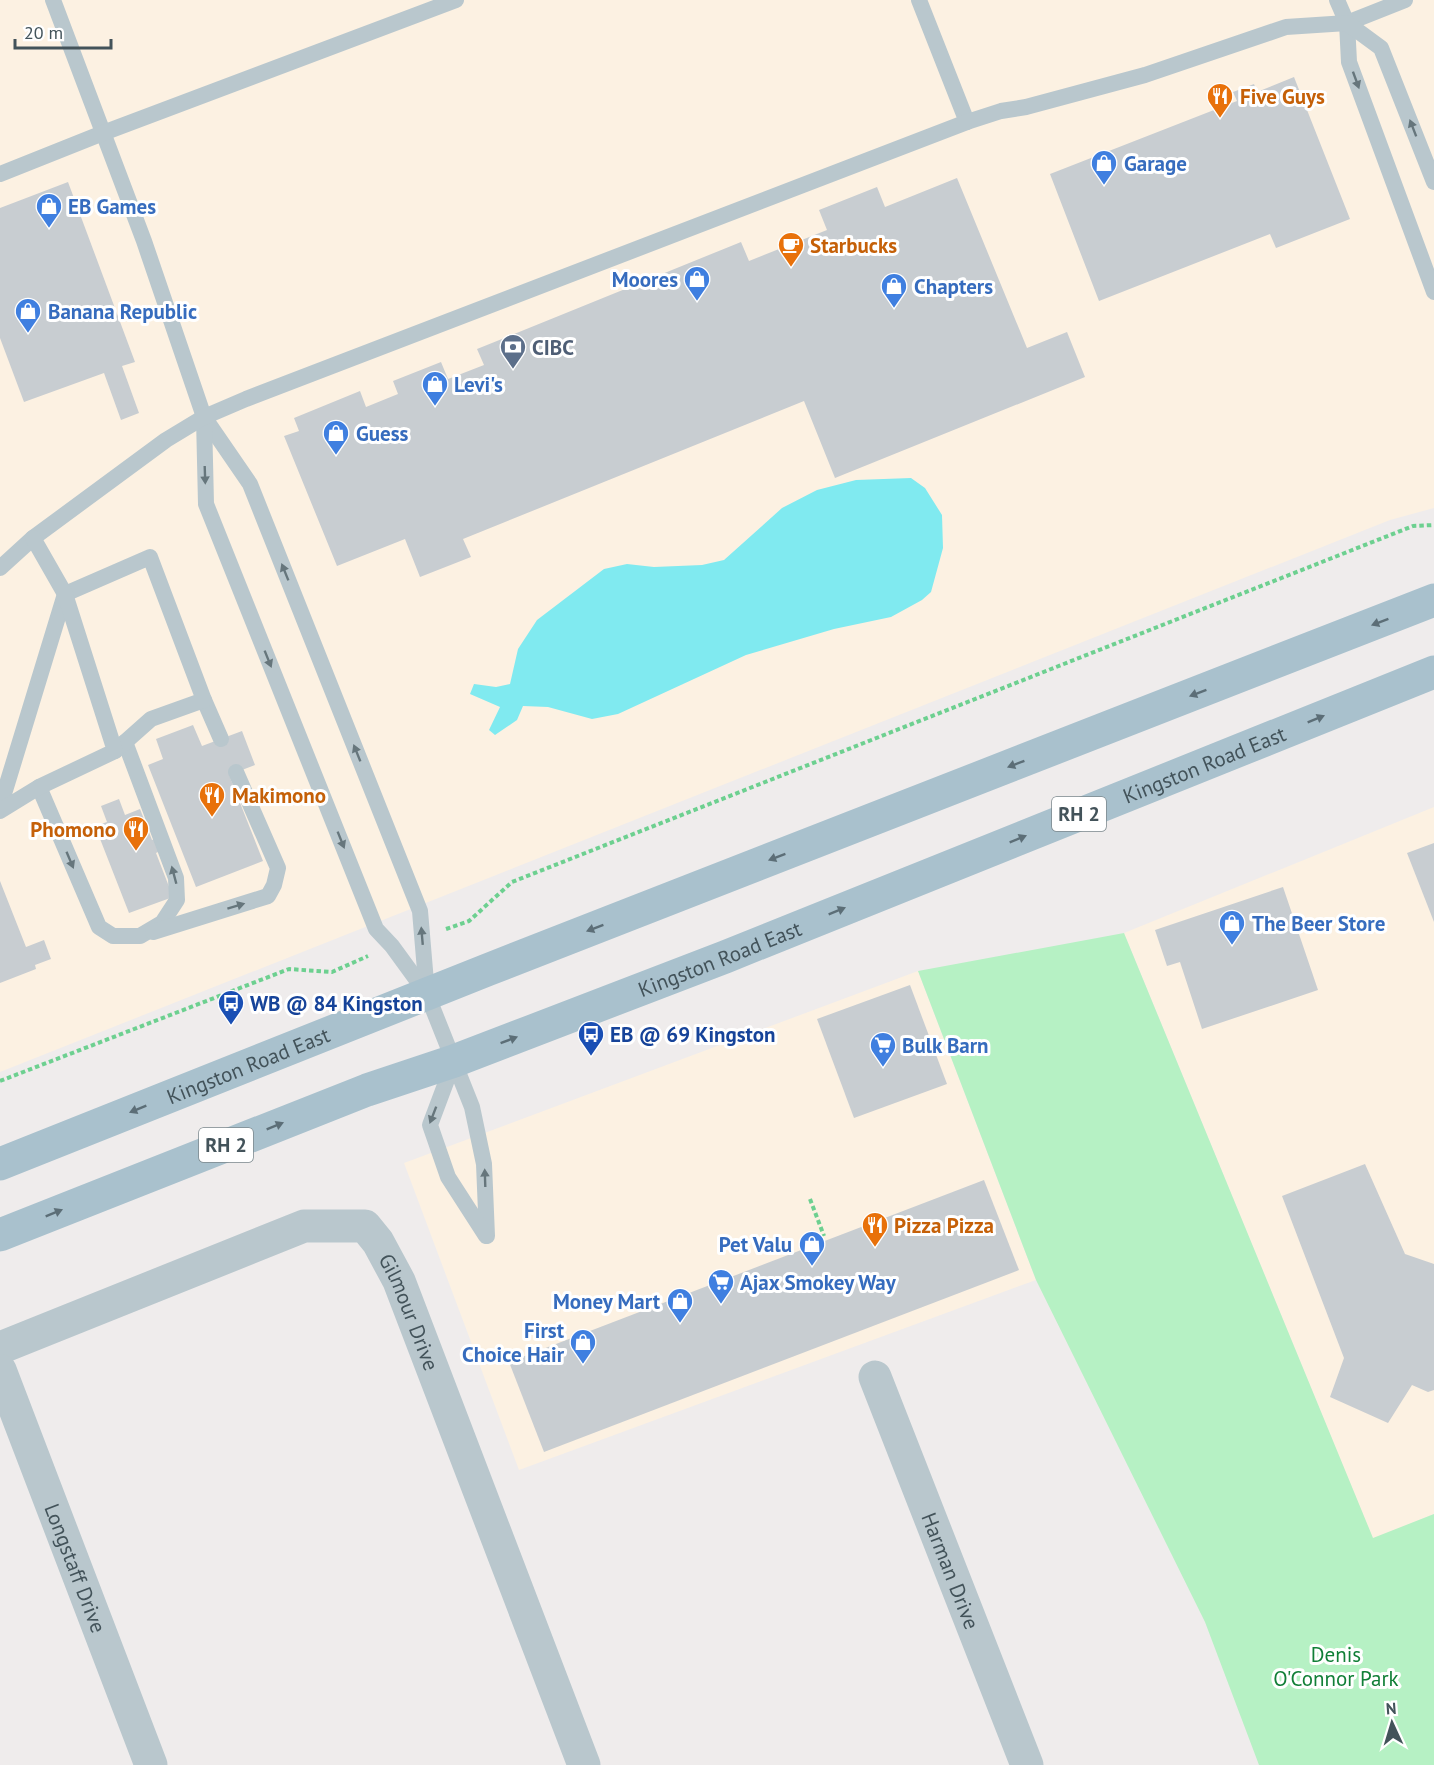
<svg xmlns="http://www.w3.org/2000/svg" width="1434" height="1765" font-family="'PT Sans',sans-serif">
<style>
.commercial{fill:#fcf1e2}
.green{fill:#b6f1c4}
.water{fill:#80eaf0}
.building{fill:#c8cdd1}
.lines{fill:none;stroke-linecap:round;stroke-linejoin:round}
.path{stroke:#6dd090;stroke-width:4;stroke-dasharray:4.5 3;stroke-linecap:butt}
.service{stroke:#b9c7cd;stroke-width:16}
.minor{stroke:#b9c7cd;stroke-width:33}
.primary{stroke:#a9c1cd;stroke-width:33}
.oneway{fill:#66767c}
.oneway2{fill:#5c6e77}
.labels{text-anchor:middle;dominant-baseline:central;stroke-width:6;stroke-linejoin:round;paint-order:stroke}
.shield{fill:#fff;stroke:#7b878c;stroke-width:1.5}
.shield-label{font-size:20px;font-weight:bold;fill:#43535a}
.food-label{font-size:21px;font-weight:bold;fill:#c56008;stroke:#fff;text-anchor:start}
.shop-label{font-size:21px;font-weight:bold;fill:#366cbe;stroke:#fff;text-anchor:start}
.service-label{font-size:21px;font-weight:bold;fill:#4e5e75;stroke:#fff;text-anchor:start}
.street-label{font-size:21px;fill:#43535a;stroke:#fff}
.transit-label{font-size:21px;font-weight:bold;fill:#164399;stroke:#fff;text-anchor:start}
.park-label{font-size:21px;fill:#117f37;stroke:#fff}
</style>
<rect width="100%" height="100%" fill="#efecec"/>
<g class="commercial">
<path d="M 0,0 L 1434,0 L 1434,508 L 1390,520 L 0,1072 Z"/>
<path d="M 1434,807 L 1434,1514 L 1373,1539 L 1124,933 Z"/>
<path d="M 918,971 L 1036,1280 L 519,1470 L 404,1163 Z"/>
</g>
<path class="green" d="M 1124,933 L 1373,1538 L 1434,1514 L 1434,1765 L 1259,1765 L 1205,1622 L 1036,1280 L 918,971 Z"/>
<path class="water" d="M 911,478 L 925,488 L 942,515 L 943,548 L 931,592 L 922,600 L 891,617 L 834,629 L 746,655 L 618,714 L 592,719 L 548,707 L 523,706 L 517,720 L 495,735 L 489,730 L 500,707 L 470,694 L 474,684 L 496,687 L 510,684 L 518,649 L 537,620 L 604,569 L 627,564 L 654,567 L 702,565 L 724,560 L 782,508 L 817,490 L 856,480 Z"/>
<g class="building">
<path d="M 1294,77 L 1350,219 L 1276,248 L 1270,234 L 1099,301 L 1050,174 L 1237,101 L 1233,92 L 1254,84 L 1257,92 Z"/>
<path d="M 957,178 L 1027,348 L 1067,332 L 1085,377 L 835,478 L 804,401 L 463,539 L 471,557 L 420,577 L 405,539 L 337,566 L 284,436 L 299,431 L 294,418 L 360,391 L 366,407 L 398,394 L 393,381 L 441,362 L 448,379 L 484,365 L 477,349 L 741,242 L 749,261 L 827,230 L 819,210 L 877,187 L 885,207 Z"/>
<path d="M 68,182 L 135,362 L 122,366 L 139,413 L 121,420 L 104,373 L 24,402 L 0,338 L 0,208 Z"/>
<path d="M 193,725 L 202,746 L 242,731 L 255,765 L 229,775 L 263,861 L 196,887 L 148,765 L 163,759 L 156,739 Z"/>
<path d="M 119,799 L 125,815 L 140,809 L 152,840 L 157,838 L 162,850 L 156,853 L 173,897 L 129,913 L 95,826 L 107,822 L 101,806 Z"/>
<path d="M 1434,843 L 1434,922 L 1407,853 Z"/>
<path d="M 0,881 L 26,947 L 44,940 L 51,959 L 35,965 L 36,969 L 0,983 Z"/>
<path d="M 1283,887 L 1318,990 L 1202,1029 L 1180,962 L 1167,966 L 1155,930 Z"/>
<path d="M 910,985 L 947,1084 L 854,1118 L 817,1019 Z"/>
<path d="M 1365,1164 L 1405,1254 L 1434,1264 L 1434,1390 L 1428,1392 L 1412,1385 L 1388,1423 L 1330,1397 L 1344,1358 L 1282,1196 Z"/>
<path d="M 984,1180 L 1019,1270 L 544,1452 L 509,1362 Z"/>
</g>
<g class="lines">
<g class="path">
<path d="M 446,929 L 469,921 L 512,882 L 1413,526 L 1434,525"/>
<path d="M 0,1081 L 289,969 L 332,972 L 368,956"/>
<path d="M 810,1199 L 824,1236"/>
</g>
<g class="service">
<path d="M 53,0 L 144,241 L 204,417 L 250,484 L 420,911 L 427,994"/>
<path d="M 919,0 L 967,122"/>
<path d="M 1337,0 L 1347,23 L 1405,0"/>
<path d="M 1347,23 L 1349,62 L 1434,292"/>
<path d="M 0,174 L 103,133 L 456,0"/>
<path d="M 204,418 L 206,504 L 376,929 L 392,946 L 427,994 L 472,1107 L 484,1164 L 487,1236"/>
<path d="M 0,568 L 33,538 L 166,440 L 204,417 L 246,399 L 967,122 L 1001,111 L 1026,107 L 1145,75 L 1286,27 L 1347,23 L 1381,48 L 1434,182"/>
<path d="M 204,700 L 221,739"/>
<path d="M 39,787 L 99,927 L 113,936 L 140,936 L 162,923 L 177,900 L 176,878 L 125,742"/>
<path d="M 0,807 L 65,594 L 150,557 L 204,700 L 151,719 L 115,751"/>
<path d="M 0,811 L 39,787 L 115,751 L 65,594 L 33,538"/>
<path d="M 153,932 L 268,896 L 274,885 L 278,868 L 236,772"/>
<path d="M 454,1061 L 430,1125 L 448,1177 L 486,1236"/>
</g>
<g class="minor">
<path id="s1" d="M 0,1348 L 304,1226 L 365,1226 L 378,1242 L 399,1281 L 584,1765"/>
<path id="s2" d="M 0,1370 L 151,1765"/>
<path id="s3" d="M 875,1377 L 1027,1765"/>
</g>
<g class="primary">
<path id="s4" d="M 0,1164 L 487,970 L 1434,600"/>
<path id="s5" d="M 0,1235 L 367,1090 L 454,1061 L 725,957 L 1434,672"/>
</g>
</g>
<defs><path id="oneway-solid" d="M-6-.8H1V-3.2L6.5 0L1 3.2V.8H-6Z" transform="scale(1.5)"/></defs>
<g class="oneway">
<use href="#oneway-solid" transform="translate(1356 80) rotate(70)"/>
<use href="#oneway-solid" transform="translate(1413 128) rotate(-111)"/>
<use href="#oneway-solid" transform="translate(205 475) rotate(88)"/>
<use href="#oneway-solid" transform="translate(285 572) rotate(-112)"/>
<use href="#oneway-solid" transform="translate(268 659) rotate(68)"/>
<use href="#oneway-solid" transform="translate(357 753) rotate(-112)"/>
<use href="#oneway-solid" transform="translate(341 840) rotate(68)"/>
<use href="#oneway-solid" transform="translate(70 860) rotate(67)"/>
<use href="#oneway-solid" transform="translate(174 875) rotate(-105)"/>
<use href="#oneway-solid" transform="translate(236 906) rotate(-17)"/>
<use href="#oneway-solid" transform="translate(422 936) rotate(-95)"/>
<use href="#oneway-solid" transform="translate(433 1115) rotate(111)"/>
<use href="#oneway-solid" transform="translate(485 1178) rotate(-92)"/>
</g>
<g class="oneway2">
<use href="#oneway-solid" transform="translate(1380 622) rotate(159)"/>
<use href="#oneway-solid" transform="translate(1198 693) rotate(159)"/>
<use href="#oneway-solid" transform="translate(1316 719) rotate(-22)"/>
<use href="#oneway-solid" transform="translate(1016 764) rotate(159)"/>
<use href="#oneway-solid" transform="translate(1018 839) rotate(-22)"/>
<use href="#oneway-solid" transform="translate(777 857) rotate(159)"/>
<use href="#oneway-solid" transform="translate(837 911) rotate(-22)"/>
<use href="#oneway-solid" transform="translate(595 928) rotate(159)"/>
<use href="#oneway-solid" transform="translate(509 1040) rotate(-21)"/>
<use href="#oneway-solid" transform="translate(138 1109) rotate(158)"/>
<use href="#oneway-solid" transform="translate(275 1126) rotate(-22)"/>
<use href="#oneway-solid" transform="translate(54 1213) rotate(-22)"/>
</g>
<defs>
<g id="restaurant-pin" transform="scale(1.35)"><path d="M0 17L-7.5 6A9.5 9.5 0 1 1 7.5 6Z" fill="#e8710a" stroke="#fff"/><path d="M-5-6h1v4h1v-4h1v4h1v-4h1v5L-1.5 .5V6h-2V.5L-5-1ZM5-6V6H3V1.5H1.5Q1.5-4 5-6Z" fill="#fff"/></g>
<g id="shop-pin" transform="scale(1.35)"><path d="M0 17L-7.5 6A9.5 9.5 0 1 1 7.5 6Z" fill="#3f7fe0" stroke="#fff"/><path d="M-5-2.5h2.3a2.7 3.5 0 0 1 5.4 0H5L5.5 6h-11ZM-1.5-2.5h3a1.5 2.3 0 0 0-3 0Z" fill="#fff"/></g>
<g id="cafe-pin" transform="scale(1.35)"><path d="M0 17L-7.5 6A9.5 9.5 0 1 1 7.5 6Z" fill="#e8710a" stroke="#fff"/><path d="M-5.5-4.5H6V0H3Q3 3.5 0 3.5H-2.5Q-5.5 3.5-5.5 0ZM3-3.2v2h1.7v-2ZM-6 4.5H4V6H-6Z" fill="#fff"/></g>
<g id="bank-pin" transform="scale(1.35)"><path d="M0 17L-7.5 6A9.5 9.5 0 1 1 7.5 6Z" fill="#5c6f8a" stroke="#fff"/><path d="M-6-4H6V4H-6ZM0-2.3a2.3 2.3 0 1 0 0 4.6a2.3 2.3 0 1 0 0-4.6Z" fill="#fff"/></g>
<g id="bus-pin" transform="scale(1.35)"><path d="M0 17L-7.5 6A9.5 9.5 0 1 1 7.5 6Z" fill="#1a4fb4" stroke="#fff"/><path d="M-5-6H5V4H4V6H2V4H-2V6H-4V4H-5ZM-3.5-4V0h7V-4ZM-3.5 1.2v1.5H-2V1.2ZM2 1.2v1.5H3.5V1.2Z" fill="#fff"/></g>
<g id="supermarket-pin" transform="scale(1.35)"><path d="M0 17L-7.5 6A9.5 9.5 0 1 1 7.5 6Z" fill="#3f7fe0" stroke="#fff"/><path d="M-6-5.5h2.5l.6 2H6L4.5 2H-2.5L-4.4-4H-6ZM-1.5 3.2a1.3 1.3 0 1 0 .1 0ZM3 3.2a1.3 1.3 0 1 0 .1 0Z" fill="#fff"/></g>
</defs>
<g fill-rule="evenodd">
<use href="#restaurant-pin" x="1220" y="96"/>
<use href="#shop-pin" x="1104" y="163"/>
<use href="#shop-pin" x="49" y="206"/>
<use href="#cafe-pin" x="791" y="245"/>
<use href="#shop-pin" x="697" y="279"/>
<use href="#shop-pin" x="894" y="286"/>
<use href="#shop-pin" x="28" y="311"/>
<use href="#bank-pin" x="513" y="347"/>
<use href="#shop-pin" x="435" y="384"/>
<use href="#shop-pin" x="336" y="433"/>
<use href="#restaurant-pin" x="212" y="795"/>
<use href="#restaurant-pin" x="136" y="829"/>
<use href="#shop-pin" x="1232" y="923"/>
<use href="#bus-pin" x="231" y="1003"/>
<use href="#bus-pin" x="591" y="1034"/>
<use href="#supermarket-pin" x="883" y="1045"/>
<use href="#restaurant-pin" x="875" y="1225"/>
<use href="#shop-pin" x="812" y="1244"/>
<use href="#supermarket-pin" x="721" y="1282"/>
<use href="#shop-pin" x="680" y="1301"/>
<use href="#shop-pin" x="583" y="1342"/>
</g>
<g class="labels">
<g class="shield">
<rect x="1052" y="797" width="54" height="34" rx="4.5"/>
<rect x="199" y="1128" width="54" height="34" rx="4.5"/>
</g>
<g class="shield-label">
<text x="1079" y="814">RH 2</text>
<text x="226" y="1145">RH 2</text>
</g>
<g class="food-label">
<text x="1240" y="96">Five Guys</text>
<text x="810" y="245">Starbucks</text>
<text x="232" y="795">Makimono</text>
<text x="116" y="829" text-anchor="end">Phomono</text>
<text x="894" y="1225">Pizza Pizza</text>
</g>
<g class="shop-label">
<text x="1124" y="163">Garage</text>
<text x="68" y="206">EB Games</text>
<text x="678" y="279" text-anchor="end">Moores</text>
<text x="914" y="286">Chapters</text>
<text x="48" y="311">Banana Republic</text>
<text x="454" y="384">Levi's</text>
<text x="356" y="433">Guess</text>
<text x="1252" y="923">The Beer Store</text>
<text x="902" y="1045">Bulk Barn</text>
<text x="792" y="1244" text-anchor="end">Pet Valu</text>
<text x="740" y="1282">Ajax Smokey Way</text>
<text x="660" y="1301" text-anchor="end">Money Mart</text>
<text x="564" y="1330" text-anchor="end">First<tspan x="564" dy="24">Choice Hair</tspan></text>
</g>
<g class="service-label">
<text x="532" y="347">CIBC</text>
</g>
<g class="street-label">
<text stroke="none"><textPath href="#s5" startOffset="1293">Kingston Road East</textPath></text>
<text stroke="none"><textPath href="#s5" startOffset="771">Kingston Road East</textPath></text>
<text stroke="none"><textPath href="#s4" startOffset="267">Kingston Road East</textPath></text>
<text stroke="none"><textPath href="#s1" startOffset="486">Gilmour Drive</textPath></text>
<text stroke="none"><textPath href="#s2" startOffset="212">Longstaff Drive</textPath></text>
<text stroke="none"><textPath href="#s3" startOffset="208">Harman Drive</textPath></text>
</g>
<g class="transit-label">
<text x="250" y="1003">WB @ 84 Kingston</text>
<text x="610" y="1034">EB @ 69 Kingston</text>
</g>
<g class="park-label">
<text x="1336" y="1654">Denis<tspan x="1336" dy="24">O'Connor Park</tspan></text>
</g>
</g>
<g transform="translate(1392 1723) rotate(356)" stroke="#ffffff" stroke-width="4.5" paint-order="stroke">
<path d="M0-4.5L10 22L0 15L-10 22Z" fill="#43535a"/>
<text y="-9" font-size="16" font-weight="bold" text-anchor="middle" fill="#43535a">N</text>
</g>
<path d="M15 39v9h96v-9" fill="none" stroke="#43535a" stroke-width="3"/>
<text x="24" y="39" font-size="18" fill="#43535a" stroke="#ffffff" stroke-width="4.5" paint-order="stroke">20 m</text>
</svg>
